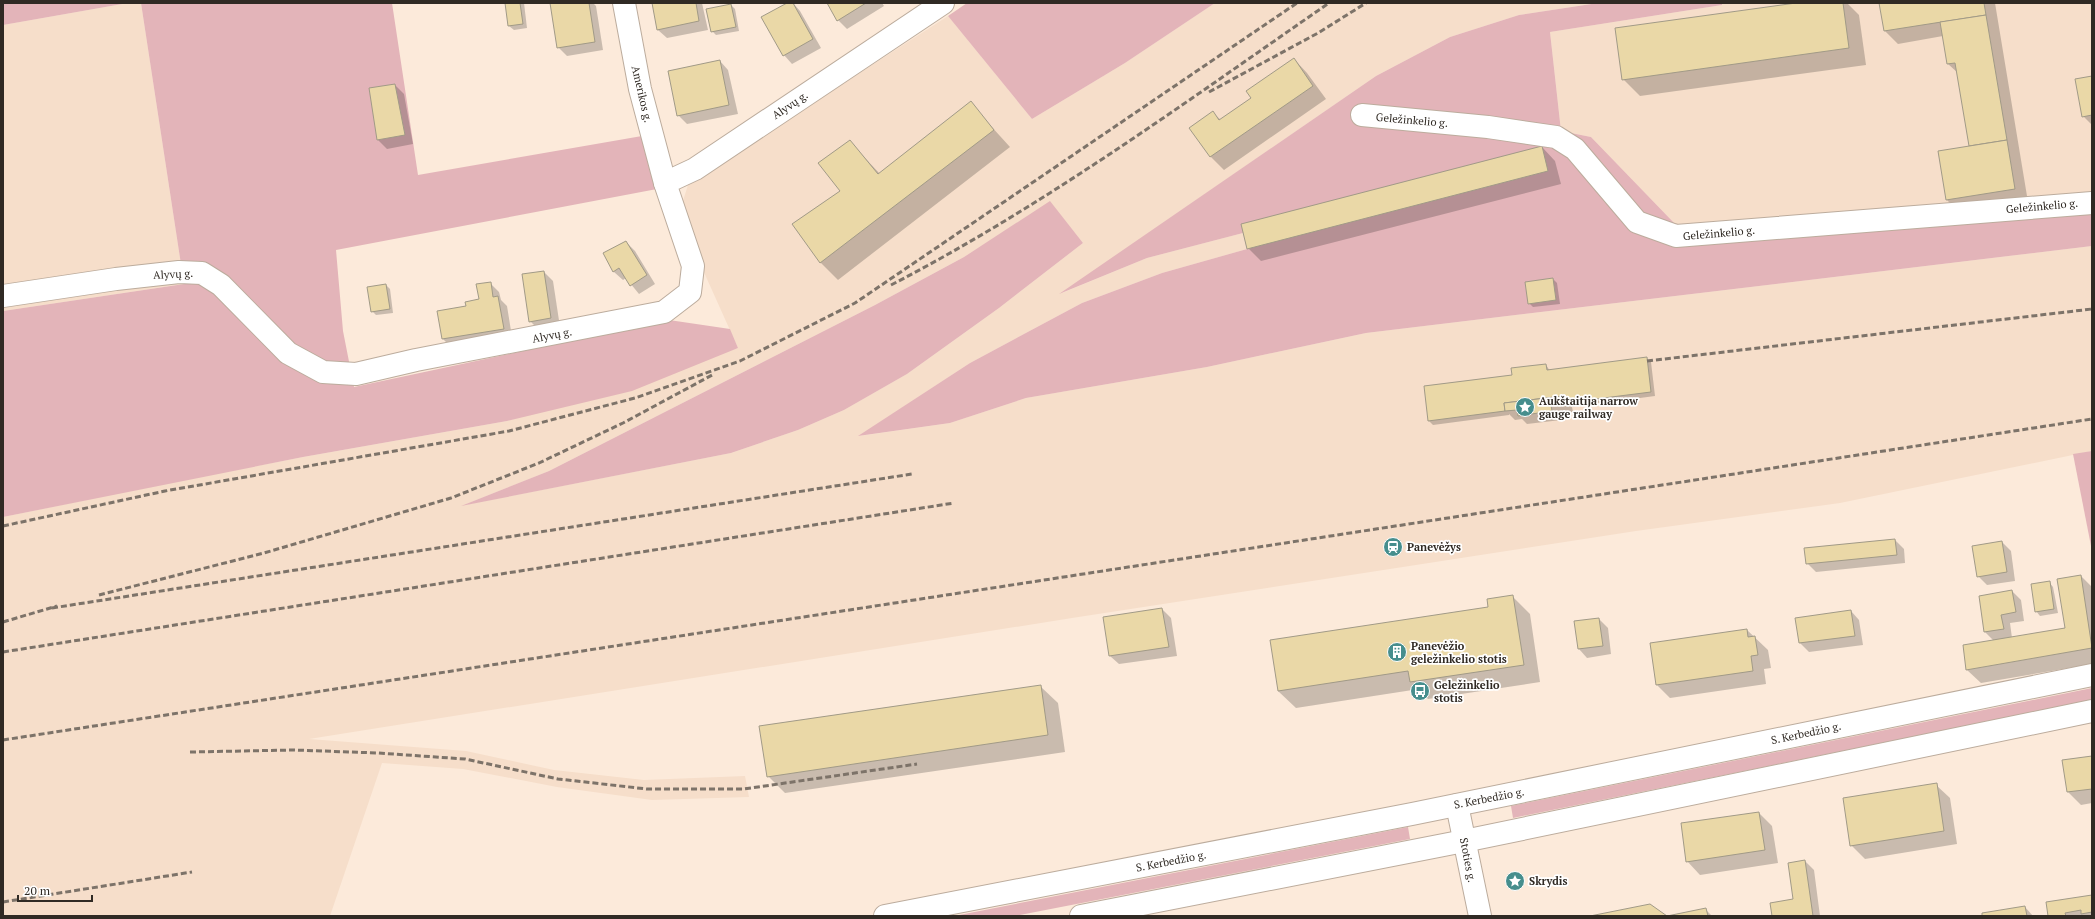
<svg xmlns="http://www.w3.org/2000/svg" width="2095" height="919" font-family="'PT Serif',serif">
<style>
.built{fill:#f6deca;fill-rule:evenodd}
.green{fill:#e3b4b9}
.shadow{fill:#0003}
.building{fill:#ead8a7;stroke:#a19a87}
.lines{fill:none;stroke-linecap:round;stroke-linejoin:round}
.street-casing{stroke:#bcac9d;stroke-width:24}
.secondary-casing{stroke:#bcac9d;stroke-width:24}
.street{stroke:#fff;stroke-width:22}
.secondary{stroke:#fff;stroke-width:22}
.rail{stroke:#7d7369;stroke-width:3;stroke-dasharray:6 3;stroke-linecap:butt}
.labels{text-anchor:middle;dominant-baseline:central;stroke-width:3.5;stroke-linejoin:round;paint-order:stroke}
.street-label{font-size:11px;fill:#302a24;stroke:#fff}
.poi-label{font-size:11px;font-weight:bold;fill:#302a24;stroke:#fff;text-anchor:start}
</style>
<rect width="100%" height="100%" fill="#fceada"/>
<g class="built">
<path d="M 128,3 L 141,3 L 184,284 L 3,311 L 3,25 Z"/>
<path d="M 1215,3 L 1598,3 L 1519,15 L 1450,37 L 1376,76 L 1062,293 L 1147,258 L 1243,233 L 1247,249 L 1162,273 L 1082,303 L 970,363 L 859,436 L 950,423 L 1026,398 L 1207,367 L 1366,333 L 2092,246 L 2092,451 L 1840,503 L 1636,531 L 1072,618 L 309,739 L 466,751 L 554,770 L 644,780 L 745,776 L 749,797 L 652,800 L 557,787 L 463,769 L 382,763 L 330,916 L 3,916 L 3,517 L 163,484 L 303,457 L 507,421 L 738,348 L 698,259 L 682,204 L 688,185 L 703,174 L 948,16 L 1032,119 L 1125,63 ZM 1050,202 L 1083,243 L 999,308 L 907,374 L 844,410 L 798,430 L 731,453 L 464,505 L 549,471 L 875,305 L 964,257 Z"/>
<path d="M 1722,3 L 2092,3 L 2092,214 L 1677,226 L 1591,137 L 1561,131 L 1550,32 L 1722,5 Z"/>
</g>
<g class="green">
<path d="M 3,3 L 128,3 L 3,25 Z"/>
<path d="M 141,3 L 392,3 L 418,175 L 642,136 L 657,189 L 336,250 L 343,331 L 354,387 L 669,320 L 730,329 L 738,348 L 632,391 L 507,421 L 303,457 L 3,517 L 3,311 L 184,284 Z"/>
<path d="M 967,3 L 1215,3 L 1125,63 L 1032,119 L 948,16 Z"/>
<path d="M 1598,3 L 1722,3 L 1722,5 L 1550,32 L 1561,131 L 1591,137 L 1677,226 L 2092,214 L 2092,246 L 1366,333 L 1207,367 L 1026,398 L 950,423 L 858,436 L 970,363 L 1082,303 L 1162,273 L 1247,249 L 1243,233 L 1147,258 L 1059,294 L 1376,76 L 1450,37 L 1519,15 Z"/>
<path d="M 1050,201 L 1083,243 L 999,308 L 907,374 L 844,410 L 798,430 L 731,453 L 461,506 L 549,471 L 875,305 L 964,257 Z"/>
<path d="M 2092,451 L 2092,551 L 2073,454 Z"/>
<path d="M 2092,688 L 2092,701 L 2029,713 L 1513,818 L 1511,806 Z"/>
<path d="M 1408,827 L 1410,839 L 1015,916 L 954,916 Z"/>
</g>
<g class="shadow">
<path d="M 507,3 L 524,3 L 527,28 L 514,30 L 509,26 Z"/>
<path d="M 553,3 L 593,3 L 596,6 L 603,50 L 567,56 L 558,47 Z"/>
<path d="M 653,3 L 702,3 L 708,30 L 667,38 L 658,30 Z"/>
<path d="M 789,3 L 793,3 L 800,11 L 821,48 L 792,64 L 784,55 Z"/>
<path d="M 828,3 L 882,3 L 884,6 L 847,29 L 838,20 Z"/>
<path d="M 1804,3 L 1847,3 L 1859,15 L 1866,65 L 1640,96 L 1623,79 Z"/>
<path d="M 1880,3 L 1995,3 L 2028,202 L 1960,213 L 1947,200 L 1970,147 L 1958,73 L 1948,64 L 1943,36 L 1898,44 L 1885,31 Z"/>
<path d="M 731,5 L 735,9 L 739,31 L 716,35 L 712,31 Z"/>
<path d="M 1294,59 L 1307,73 L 1326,99 L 1224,170 L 1210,156 L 1213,113 L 1221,120 L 1253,98 Z"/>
<path d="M 720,61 L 728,70 L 738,114 L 687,124 L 678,115 Z"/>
<path d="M 2092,78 L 2092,125 L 2083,116 Z"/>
<path d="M 395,85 L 404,94 L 413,144 L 387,149 L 378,140 L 371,89 Z"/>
<path d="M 970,103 L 1010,147 L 838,280 L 821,263 L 794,225 L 841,191 L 849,141 L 880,174 Z"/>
<path d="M 1542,147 L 1555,161 L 1561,184 L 1261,261 L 1248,248 Z"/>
<path d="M 626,242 L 635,251 L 655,284 L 639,294 L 626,278 L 623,280 L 614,272 L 604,254 Z"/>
<path d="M 544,272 L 553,281 L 560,327 L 539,330 L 530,321 Z"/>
<path d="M 1553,279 L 1557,283 L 1560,304 L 1533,307 L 1529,303 Z"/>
<path d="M 490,283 L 499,292 L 501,300 L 507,306 L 512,337 L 452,348 L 443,339 L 467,307 L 480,300 Z"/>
<path d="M 386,285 L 390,289 L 393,313 L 376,315 L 372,311 Z"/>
<path d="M 1646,358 L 1651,362 L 1655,396 L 1572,407 L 1573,412 L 1560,414 L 1561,420 L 1527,424 L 1522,419 L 1515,420 L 1509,414 L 1509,415 L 1433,425 L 1429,421 L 1513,376 L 1546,365 L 1550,371 Z"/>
<path d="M 1895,540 L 1904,549 L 1905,563 L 1816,572 L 1807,563 Z"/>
<path d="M 2002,542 L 2011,551 L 2015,581 L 1987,585 L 1978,576 Z"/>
<path d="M 2081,576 L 2092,587 L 2092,664 L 1981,683 L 1967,670 L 1964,646 L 1994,641 L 1985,632 L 1980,596 L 2012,591 L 2021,600 L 2024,621 L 2010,623 L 2012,638 L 2066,628 Z"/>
<path d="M 2049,582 L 2053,587 L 2058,613 L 2040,616 L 2036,611 Z"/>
<path d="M 1512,596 L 1530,614 L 1540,682 L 1428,699 L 1419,689 L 1296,708 L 1278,691 L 1489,608 Z"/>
<path d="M 1162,609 L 1171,618 L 1177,656 L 1119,664 L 1110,656 Z"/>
<path d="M 1851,611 L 1859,620 L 1863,645 L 1809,652 L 1800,643 L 1797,619 Z"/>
<path d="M 1599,619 L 1608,628 L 1611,654 L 1587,658 L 1579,649 Z"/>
<path d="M 1747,630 L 1768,650 L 1771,668 L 1764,669 L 1766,684 L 1670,698 L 1657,685 Z"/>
<path d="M 1040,686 L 1058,703 L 1065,752 L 785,793 L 768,776 Z"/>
<path d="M 2092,757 L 2092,803 L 2081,805 L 2068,792 Z"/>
<path d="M 1936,785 L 1950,798 L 1957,844 L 1865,859 L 1851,845 Z"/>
<path d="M 1759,813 L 1772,826 L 1778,863 L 1700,875 L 1687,861 Z"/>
<path d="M 1805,861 L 1814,870 L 1820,916 L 1773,916 L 1794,900 Z"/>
<path d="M 2092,896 L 2092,916 L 2049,916 Z"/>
<path d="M 2025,907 L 2033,916 L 1983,916 Z"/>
<path d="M 1705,909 L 1712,916 L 1672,916 Z"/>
</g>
<g class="building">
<path d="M 505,3 L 520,3 L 523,24 L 508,26 Z"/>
<path d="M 550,3 L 589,3 L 595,42 L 557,48 Z"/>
<path d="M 652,3 L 696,3 L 699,21 L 657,30 Z"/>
<path d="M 787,3 L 793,3 L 813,39 L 783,56 L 761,17 Z"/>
<path d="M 827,3 L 866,3 L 837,21 Z"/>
<path d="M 1796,3 L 1843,3 L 1849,48 L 1622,80 L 1615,28 Z"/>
<path d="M 1879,3 L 1984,3 L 1986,15 L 1884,31 Z"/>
<path d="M 731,4 L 736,27 L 711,32 L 706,9 Z"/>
<path d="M 1986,15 L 2007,140 L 1969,146 L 1955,63 L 1947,64 L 1940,22 Z"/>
<path d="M 1294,58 L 1313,86 L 1210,157 L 1189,128 L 1213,111 L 1219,120 L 1251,98 L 1246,91 Z"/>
<path d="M 720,60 L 729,105 L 677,116 L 668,71 Z"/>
<path d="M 2092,76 L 2092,115 L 2082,117 L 2075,79 Z"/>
<path d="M 395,84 L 405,135 L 377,140 L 369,88 Z"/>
<path d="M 971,101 L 994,130 L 820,263 L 792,224 L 840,191 L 818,163 L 850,140 L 878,174 Z"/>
<path d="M 2007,140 L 2015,189 L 1946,200 L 1938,151 Z"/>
<path d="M 1542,146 L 1548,171 L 1247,249 L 1241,224 Z"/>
<path d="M 626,241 L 647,275 L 630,286 L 619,268 L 613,272 L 603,253 Z"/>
<path d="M 544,271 L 551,318 L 529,322 L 522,274 Z"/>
<path d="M 1553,278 L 1556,300 L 1528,304 L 1525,282 Z"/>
<path d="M 491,282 L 493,297 L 498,296 L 504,329 L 442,339 L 437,311 L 466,306 L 465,302 L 479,299 L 476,284 Z"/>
<path d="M 386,284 L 390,309 L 371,312 L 367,287 Z"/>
<path d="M 1647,357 L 1651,392 L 1564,403 L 1563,396 L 1504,403 L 1505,411 L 1428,421 L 1424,386 L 1512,375 L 1511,368 L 1528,366 L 1546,364 L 1547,370 Z"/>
<path d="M 1563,396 L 1564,403 L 1551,405 L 1552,411 L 1518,416 L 1517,410 L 1505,411 L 1504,403 Z"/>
<path d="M 1895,539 L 1897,555 L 1806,564 L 1804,548 Z"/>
<path d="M 2002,541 L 2007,572 L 1977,577 L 1972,546 Z"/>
<path d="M 2081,575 L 2092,648 L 1966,670 L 1963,645 L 2065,628 L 2057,579 Z"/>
<path d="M 2050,581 L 2054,609 L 2035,612 L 2031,584 Z"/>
<path d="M 2012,590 L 2016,612 L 2001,615 L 2004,629 L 1984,632 L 1979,596 Z"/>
<path d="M 1513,595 L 1524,665 L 1410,682 L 1408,671 L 1278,691 L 1270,640 L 1488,607 L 1487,599 Z"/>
<path d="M 1162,608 L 1169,647 L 1109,656 L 1103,617 Z"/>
<path d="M 1851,610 L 1855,636 L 1799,643 L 1795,618 Z"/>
<path d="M 1599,618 L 1603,646 L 1578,649 L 1574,621 Z"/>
<path d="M 1747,629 L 1748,637 L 1755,636 L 1758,655 L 1751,656 L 1753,671 L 1656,685 L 1650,643 Z"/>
<path d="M 1041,685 L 1048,735 L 767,777 L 759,726 Z"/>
<path d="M 2092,756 L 2092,789 L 2067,792 L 2062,760 Z"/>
<path d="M 1937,783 L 1944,831 L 1850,846 L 1843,798 Z"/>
<path d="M 1759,812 L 1765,850 L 1686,862 L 1681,823 Z"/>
<path d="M 1805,860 L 1813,916 L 1772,916 L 1770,903 L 1793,899 L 1788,863 Z"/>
<path d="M 2092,895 L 2092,912 L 2081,914 L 2081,910 L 2065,913 L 2066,916 L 2048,916 L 2046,902 Z"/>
<path d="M 1650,904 L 1667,916 L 1706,908 L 1708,916 L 1590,916 Z"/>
<path d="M 2025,906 L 2027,916 L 1982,916 L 1982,913 Z"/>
</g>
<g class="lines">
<g class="street-casing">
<g id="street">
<path d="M 624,3 L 640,89 L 665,183"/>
<path d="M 1362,115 L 1488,127 L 1556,137 L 1575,149 L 1637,222 L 1676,236 L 2092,203"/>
<path d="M 3,296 L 116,279 L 179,272 L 202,273 L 221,285 L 288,353 L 323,372 L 356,374 L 416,360 L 664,312 L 690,292 L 693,266 L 665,183 L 695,169 L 943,3"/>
</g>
</g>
<g class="secondary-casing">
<g id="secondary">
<path d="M 1457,805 L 1480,916"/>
<path d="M 885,916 L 1412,814 L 2092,675"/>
<path d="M 1081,916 L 1464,841 L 2092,711"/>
</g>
</g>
<use href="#street" class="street"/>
<use href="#secondary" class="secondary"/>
<g class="rail">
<path d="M 1209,92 L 1318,33 L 1366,3"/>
<path d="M 891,285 C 1044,206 1187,101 1329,3"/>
<path d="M 1647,361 L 2092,309"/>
<path d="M 3,526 L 165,491 L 509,431 L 635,398 L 740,361 L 855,303 L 1297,3"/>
<path d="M 99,595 L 264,553 L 451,498 L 539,463 L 623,423 L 714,374"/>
<path d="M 52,608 L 912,474"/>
<path d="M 3,622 L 57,606"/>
<path d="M 3,652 L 954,503"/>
<path d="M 3,740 L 2092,419"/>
<path d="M 190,752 L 294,750 L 378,753 L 465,759 L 558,779 L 647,789 L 744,789 L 917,764"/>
<path d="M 3,902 L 192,872"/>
</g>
</g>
<defs>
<g id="sight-disc" transform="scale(1)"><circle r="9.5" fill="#468e8d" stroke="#fff"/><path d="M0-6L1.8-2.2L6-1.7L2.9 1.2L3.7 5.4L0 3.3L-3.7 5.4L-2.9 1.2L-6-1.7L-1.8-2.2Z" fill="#fff"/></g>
<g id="station-disc" transform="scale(1)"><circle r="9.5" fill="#468e8d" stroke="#fff"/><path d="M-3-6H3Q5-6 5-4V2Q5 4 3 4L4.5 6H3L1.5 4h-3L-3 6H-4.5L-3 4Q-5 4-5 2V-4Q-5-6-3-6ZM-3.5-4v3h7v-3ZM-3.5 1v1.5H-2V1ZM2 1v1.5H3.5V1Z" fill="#fff"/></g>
<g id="building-disc" transform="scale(1)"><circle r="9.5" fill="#468e8d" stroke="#fff"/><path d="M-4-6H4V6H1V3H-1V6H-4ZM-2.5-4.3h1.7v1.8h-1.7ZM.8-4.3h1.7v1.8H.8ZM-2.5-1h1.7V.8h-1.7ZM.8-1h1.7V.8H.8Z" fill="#fff"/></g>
<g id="bus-disc" transform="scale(1)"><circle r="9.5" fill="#468e8d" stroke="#fff"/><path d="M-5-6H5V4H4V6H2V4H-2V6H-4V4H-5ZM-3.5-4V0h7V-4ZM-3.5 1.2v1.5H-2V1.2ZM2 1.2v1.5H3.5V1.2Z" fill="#fff"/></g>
</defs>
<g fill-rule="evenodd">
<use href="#sight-disc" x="1525" y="407"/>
<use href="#station-disc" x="1393" y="547"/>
<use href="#building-disc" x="1397" y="652"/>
<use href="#bus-disc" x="1420" y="691"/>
<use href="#sight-disc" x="1515" y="881"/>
</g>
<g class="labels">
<g class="street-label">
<text transform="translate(642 94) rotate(77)">Amerikos g.</text>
<text transform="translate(790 105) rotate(-34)">Alyvų g.</text>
<text transform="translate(1412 120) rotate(5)">Geležinkelio g.</text>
<text transform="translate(2042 206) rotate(-5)">Geležinkelio g.</text>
<text transform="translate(1719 233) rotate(-5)">Geležinkelio g.</text>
<text transform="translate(173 274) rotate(-3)">Alyvų g.</text>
<text transform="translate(552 335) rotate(-11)">Alyvų g.</text>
<text transform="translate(1806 733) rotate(-12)">S. Kerbedžio g.</text>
<text transform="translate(1489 798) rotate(-11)">S. Kerbedžio g.</text>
<text transform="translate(1468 860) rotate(79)">Stoties g.</text>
<text transform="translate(1171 861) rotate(-11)">S. Kerbedžio g.</text>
</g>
<g class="poi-label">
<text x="1539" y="401">Aukštaitija narrow<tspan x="1539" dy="13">gauge railway</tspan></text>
<text x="1407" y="547">Panevėžys</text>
<text x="1411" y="646">Panevėžio<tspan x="1411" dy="13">geležinkelio stotis</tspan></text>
<text x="1434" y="685">Geležinkelio<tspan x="1434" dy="13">stotis</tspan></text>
<text x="1529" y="881">Skrydis</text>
</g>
</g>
<rect width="2095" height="919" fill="none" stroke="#302a24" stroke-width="8"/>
<path d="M18 895v6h74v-6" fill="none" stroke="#302a24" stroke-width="2"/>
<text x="24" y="895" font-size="12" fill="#302a24" stroke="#ffffff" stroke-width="3" paint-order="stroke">20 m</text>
</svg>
